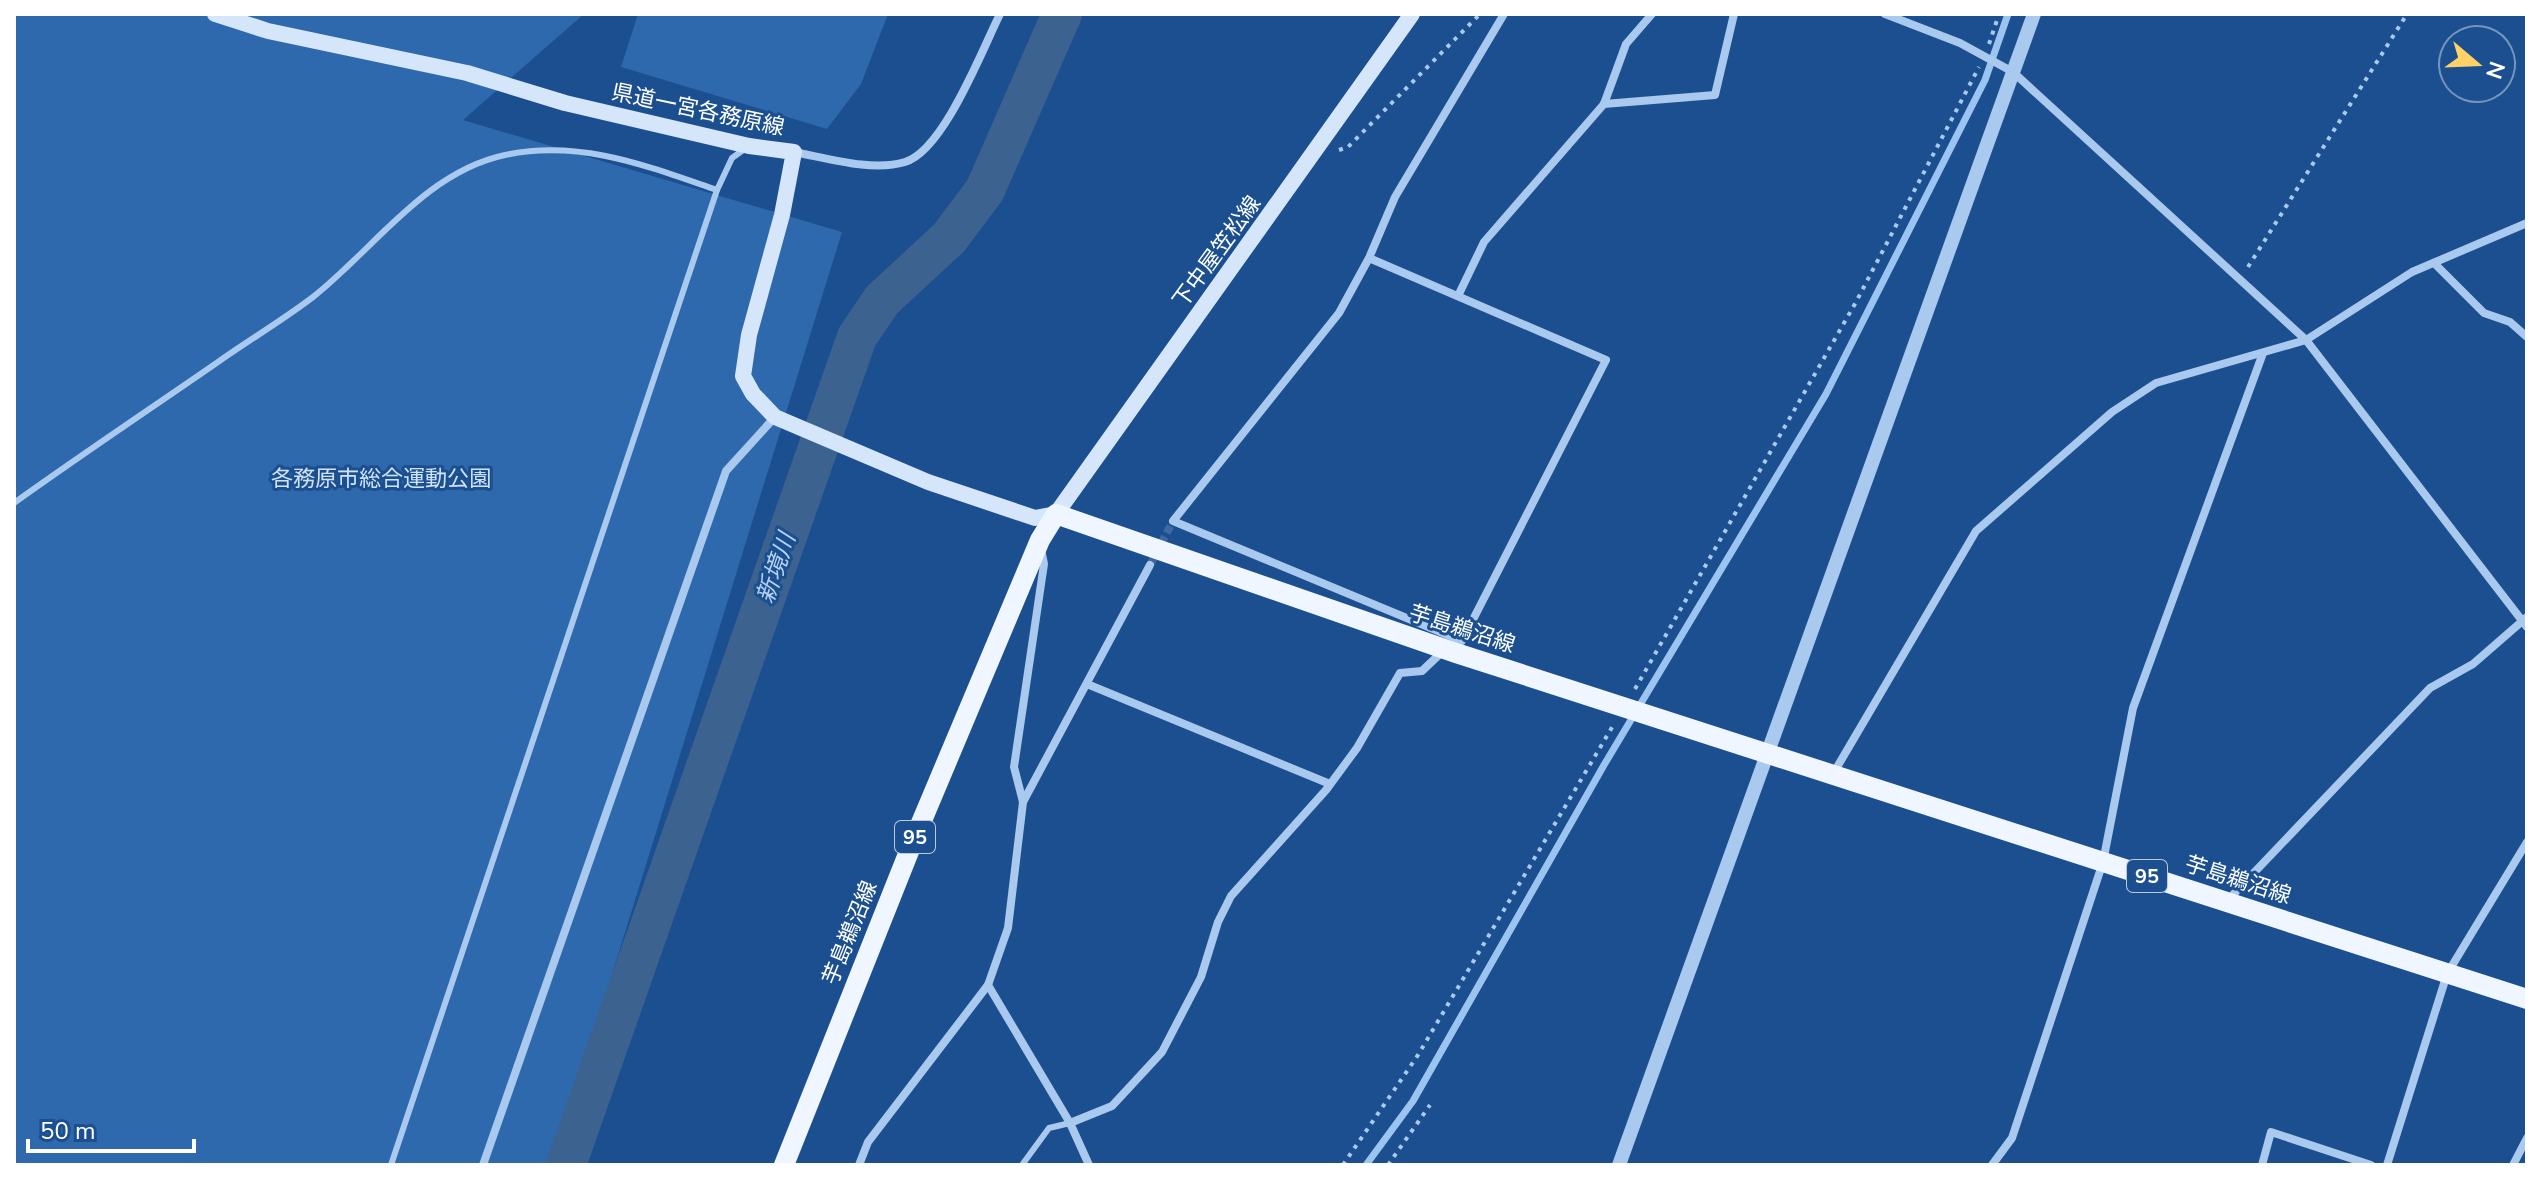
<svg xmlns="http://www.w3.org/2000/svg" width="2541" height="1179" font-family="'Nunito Sans','Noto Sans JP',sans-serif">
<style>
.green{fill:#2e69ad}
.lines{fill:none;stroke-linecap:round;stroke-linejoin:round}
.stream{stroke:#9cc4f0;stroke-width:7}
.river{stroke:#3c6290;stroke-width:40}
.minor-tunnel{stroke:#3d69a0;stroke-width:8;stroke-dasharray:8 4;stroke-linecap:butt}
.path{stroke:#a9c9ee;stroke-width:4;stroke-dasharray:4 6;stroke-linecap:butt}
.service{stroke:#a9c9ee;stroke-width:6}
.minor{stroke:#a9c9ee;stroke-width:8}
.tertiary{stroke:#a9c9ee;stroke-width:14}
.secondary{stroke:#d6e6fa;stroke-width:16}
.primary{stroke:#f0f6ff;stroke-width:20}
.labels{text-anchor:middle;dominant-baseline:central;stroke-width:6;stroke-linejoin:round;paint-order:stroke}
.shield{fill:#1b4f8f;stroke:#bbcadd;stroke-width:2}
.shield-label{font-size:20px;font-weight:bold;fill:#fff}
.street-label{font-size:22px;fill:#fff;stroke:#1b4f8f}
.park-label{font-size:22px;fill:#cfe3fa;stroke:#1b4f8f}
.water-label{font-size:24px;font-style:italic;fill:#b5d3f5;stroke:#1b4f8f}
</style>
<rect width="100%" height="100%" fill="#1b4f8f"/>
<g class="green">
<path d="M 14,14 L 584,14 L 463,120 L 842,232 L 553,1165 L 14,1165 Z"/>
<path d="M 638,14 L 888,14 L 861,84 L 827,129 L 621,67 Z"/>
</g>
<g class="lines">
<path class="stream" d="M 1366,1165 L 1413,1101 L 1604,765 L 1826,394 L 1985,80 L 2008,14"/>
<path class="river" d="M 566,1165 L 857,337 L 882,300 L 949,238 L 985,190 L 1062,14"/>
<path class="minor-tunnel" d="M 1150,565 L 1173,521"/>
<g class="path">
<path d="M 1989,44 L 1999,14"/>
<path d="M 1339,150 L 1348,147 L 1480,14"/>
<path d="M 2248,267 L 2407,14"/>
<path d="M 1635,689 L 1856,302 L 1979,67"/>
<path d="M 1343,1165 L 1418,1055 L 1614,724"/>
<path d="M 1388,1165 L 1430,1105"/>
</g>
<g class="service">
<path d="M 14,503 C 81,455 150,409 218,362 C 249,340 283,320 313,297 C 374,249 425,172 505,155 C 580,139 647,166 717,190"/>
<path d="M 391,1165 L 717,190 L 732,158 L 746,148"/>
<path d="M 1022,1165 L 1049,1128 L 1070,1123"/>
</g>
<g class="minor">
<path d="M 1885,14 L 1960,43 L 2013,72 L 2306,340 L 2527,627"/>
<path d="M 1604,104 L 1715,95 L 1734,14"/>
<path d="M 794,152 C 827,158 872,172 905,162 C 944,150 982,50 1000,14"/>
<path d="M 1369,258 L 1606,360 L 1462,641 L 1173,521 L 1339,313 L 1369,258 L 1395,197 L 1504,14"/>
<path d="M 2434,263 L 2484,313 L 2510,322 L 2527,337"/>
<path d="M 1458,296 L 1484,242 L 1604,104 L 1626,44 L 1652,14"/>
<path d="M 1087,684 L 1330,784"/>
<path d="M 1833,774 L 1976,531 L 2112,412 L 2156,383 L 2306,340 L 2412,272 L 2527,223"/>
<path d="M 1023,802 L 1150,565"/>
<path d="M 2227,901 L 2430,688 L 2473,664 L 2527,617"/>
<path d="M 988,985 L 1070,1123 L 1089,1165"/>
<path d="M 1070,1123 L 1112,1106 L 1162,1052 L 1201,977 L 1218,922 L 1231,896 L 1326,790 L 1357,748 L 1400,673 L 1422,671 L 1444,650"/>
<path d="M 483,1165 L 726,471 L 775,417"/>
<path d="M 859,1165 L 868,1142 L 988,985 L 1008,928 L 1023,802 L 1014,767 L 1044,564 L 1041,549"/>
<path d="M 1992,1165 L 2012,1138 L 2103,862 L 2133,708 L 2263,353"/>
<path d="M 2262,1165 L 2271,1132 L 2371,1165"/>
<path d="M 2387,1165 L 2447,974 L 2527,842"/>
<path d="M 2513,1165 L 2527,1138"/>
</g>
<path class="tertiary" d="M 1619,1165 L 2034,14"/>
<path class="secondary" d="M 215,14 L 268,31 L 467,73 L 565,103 L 749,146 L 794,152 L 782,215 L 749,335 L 743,376 L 753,394 L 775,417 L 928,482 L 1035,518 L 1056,514 L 1412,14"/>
<path class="primary" d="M 784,1165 L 910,849 L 1040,540 L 1056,514 L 1456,653 L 2527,999"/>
</g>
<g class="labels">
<g class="shield">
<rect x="895" y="821" width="40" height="32" rx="6"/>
<rect x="2127" y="860" width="40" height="32" rx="6"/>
</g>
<g class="shield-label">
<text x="915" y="837">95</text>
<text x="2147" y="876">95</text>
</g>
<g class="street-label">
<text transform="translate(698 110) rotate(12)">県道一宮各務原線</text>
<text transform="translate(1217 252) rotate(-54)">下中屋笠松線</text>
<text transform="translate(1462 629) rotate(18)">芋島鵜沼線</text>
<text transform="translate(2238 880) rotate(18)">芋島鵜沼線</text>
<text transform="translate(850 933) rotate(-68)">芋島鵜沼線</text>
</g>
<g class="park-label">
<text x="381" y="479">各務原市総合運動公園</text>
</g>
<g class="water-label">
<text transform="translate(776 568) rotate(-71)">新境川</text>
</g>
</g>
<rect width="2541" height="1179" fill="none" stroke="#ffffff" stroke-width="32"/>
<g transform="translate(2477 64) rotate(109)"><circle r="38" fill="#1b4f8f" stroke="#7695bc" stroke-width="2"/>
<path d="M0-6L14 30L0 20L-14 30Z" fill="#ffd166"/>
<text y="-12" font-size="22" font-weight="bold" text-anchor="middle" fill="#ffffff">N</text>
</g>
<path d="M28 1139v12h166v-12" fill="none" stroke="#ffffff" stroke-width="4"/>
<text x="40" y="1139" font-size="24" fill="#ffffff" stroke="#1b4f8f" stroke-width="6" paint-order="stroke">50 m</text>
</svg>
